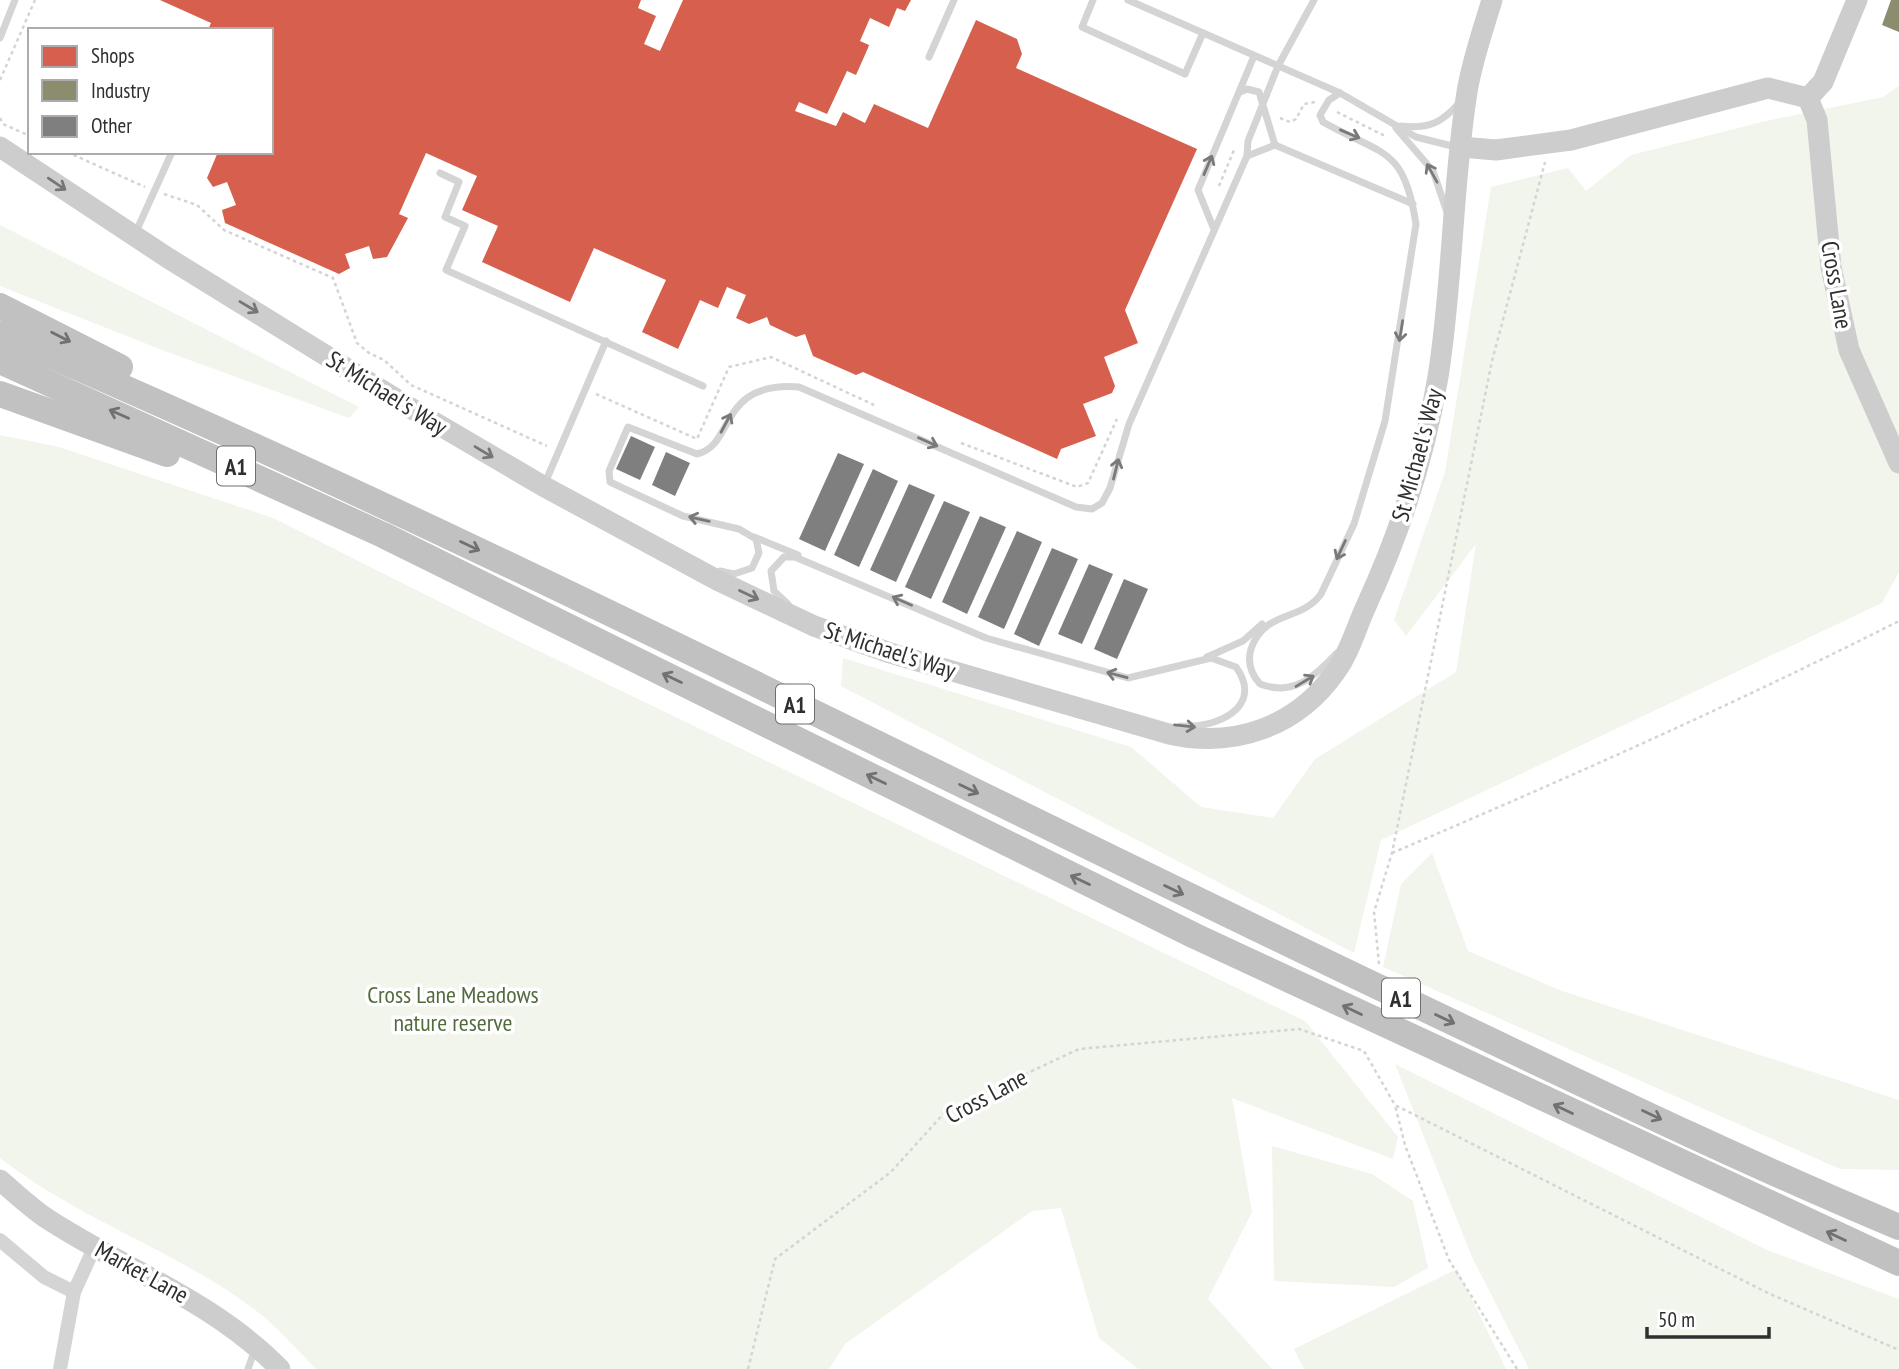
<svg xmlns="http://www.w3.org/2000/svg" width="1899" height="1369" font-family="'PT Sans Narrow',sans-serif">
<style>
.green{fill:#f1f5ec}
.shops{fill:#d6604d}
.industry{fill:#8c8c6e}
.building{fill:#7f7f7f}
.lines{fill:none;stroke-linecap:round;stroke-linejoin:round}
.path{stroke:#d4d4d4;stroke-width:2.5;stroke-dasharray:3.5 3.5;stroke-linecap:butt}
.lane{stroke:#d4d4d4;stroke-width:7}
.street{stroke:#d4d4d4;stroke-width:14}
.secondary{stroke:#cdcdcd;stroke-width:21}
.highway{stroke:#c1c1c1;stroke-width:26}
.oneway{stroke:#797979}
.oneway2{stroke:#767676}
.oneway3{stroke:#717171}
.labels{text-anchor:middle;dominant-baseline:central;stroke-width:7;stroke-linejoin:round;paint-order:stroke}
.shield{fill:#fff;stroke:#6d6d6d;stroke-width:2}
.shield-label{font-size:23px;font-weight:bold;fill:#2f2f2f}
.street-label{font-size:24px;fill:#2f2f2f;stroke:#fff}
.park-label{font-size:24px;fill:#536a3d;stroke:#fff}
</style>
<rect width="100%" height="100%" fill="#fff"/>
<g class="green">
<path d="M 1899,86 L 1899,572 L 1882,603 L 1381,840 L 1354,953 L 841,686 L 843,658 L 1131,747 L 1201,807 L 1273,818 L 1315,759 L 1456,672 L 1476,544 L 1406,636 L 1394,620 L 1445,472 L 1491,187 L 1568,168 L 1586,191 L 1631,155 L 1766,121 L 1883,97 Z"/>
<path d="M 0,225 L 359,407 L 349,418 L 162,350 L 0,286 Z"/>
<path d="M 0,435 L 59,447 L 273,518 L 516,640 L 1305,1021 L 1398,1137 L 1393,1159 L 1232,1098 L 1252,1212 L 1208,1299 L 1272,1369 L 1138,1369 L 1099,1338 L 1061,1208 L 1032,1211 L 845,1344 L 829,1369 L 316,1369 C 296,1349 277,1326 254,1309 C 175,1250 78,1219 0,1158 Z"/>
<path d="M 1432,853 L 1468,951 L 1562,991 L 1899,1100 L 1899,1170 L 1840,1169 L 1383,967 L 1401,884 Z"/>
<path d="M 1395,1064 L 1767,1250 L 1899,1299 L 1899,1369 L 1529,1369 L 1472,1257 Z"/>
<path d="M 1272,1146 L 1372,1174 L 1413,1201 L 1428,1268 L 1394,1287 L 1274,1281 Z"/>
<path d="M 1457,1269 L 1506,1369 L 1304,1369 L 1294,1349 Z"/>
</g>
<path class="shops" d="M 160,0 L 641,0 L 638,8 L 656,16 L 644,44 L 660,51 L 683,0 L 911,0 L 905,11 L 897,8 L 889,27 L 870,18 L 860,41 L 869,45 L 868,48 L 856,75 L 847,71 L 827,114 L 799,102 L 795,111 L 836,126 L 843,112 L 865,123 L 874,104 L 928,128 L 976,20 L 1017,39 L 1022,54 L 1016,68 L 1197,149 L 1125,310 L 1138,343 L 1104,357 L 1115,386 L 1112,393 L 1083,404 L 1096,436 L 1061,449 L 1057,459 L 863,372 L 856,375 L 813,356 L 805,334 L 796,337 L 770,325 L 767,317 L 749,324 L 736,318 L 746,295 L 727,287 L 718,308 L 700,300 L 678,349 L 642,332 L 666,280 L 594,248 L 570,302 L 482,262 L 498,226 L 462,210 L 477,176 L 426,153 L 399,214 L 408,218 L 387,257 L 373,259 L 369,246 L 345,254 L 350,268 L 339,274 L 225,223 L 222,210 L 236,205 L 227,182 L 213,187 L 207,178 L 218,152 L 271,152 L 271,30 L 208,30 L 211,23 Z"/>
<path class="industry" d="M 1891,0 L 1899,0 L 1899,32 L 1882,25 Z"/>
<g class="building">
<path d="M 631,436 L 655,447 L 640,480 L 616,469 Z"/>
<path d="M 666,452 L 690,463 L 675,496 L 652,485 Z"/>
<path d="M 838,453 L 864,464 L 825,551 L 799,539 Z"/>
<path d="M 873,469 L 898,481 L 859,567 L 834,555 Z"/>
<path d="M 909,484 L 935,495 L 896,582 L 870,570 Z"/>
<path d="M 944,501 L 970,512 L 931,599 L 905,587 Z"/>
<path d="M 980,516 L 1006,527 L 967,614 L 942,602 Z"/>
<path d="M 1017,531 L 1042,542 L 1004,629 L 978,617 Z"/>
<path d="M 1052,548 L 1078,559 L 1039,646 L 1014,634 Z"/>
<path d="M 1089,564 L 1113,574 L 1082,644 L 1058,634 Z"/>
<path d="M 1124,579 L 1148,589 L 1117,659 L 1094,649 Z"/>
</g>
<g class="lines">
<g class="path">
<path d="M 0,80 L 35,0"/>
<path d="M 1337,112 L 1387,137"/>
<path d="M 0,118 L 3,124 L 30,136"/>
<path d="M 1280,118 L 1290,122 L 1296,119 L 1304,104 L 1315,102"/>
<path d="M 67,152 L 145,187"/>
<path d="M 1219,186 L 1234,150"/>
<path d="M 164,194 L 197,205 L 224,230 L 333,278 L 357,343 L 369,353 L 384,360 L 411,385 L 547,446"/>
<path d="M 596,394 L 697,439 L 729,367 L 771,357 L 874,405"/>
<path d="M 961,443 L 1077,487 L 1088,483 L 1117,419"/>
<path d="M 1392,853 C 1563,780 1733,705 1899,621"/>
<path d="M 1379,964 L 1374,912 L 1392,853 L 1492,361 L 1545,162"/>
<path d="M 748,1369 L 775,1259 L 891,1172 L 946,1111 L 1079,1049 L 1299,1029 L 1364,1051 L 1395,1105"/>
<path d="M 1517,1369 L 1449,1260 L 1405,1145 L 1395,1105 L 1768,1293 L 1899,1350"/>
</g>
<g class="lane">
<path d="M 1093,0 L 1082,27 L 1185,74 L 1203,33"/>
<path d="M 1128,0 L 1340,93 L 1416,137 L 1456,147"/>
<path d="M 0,38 L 15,0"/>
<path d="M 929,57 L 954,0"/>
<path d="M 1240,92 L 1247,89 L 1259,92 L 1275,145"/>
<path d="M 1401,126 C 1429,129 1442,123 1460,102"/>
<path d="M 1396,128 L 1433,171 L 1447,212"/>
<path d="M 1247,156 L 1248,141 L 1278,66 L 1314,0"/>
<path d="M 440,173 L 459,182 L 445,217 L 465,226 L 446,270 L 703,386"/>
<path d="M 1213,227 L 1198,190 L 1254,56"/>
<path d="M 135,234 L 172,152"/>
<path d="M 545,483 L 606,341"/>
<path d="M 754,537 L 798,555"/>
<path d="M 720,571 L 734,574 L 752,568 L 759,553 L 756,539 L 739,529 L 683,516 L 610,482 L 609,471 L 628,427 L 697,454 C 736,445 717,381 799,387 L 1076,507 L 1092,509 L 1102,503 L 1110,488 L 1129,424 L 1247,156 L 1275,145 L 1413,204"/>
<path d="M 788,604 L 774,591 L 771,571 L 784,557 L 795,557 L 986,638 L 1128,678 L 1211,658 L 1236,667 C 1265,708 1215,729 1180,726"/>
<path d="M 1337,653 C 1314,676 1295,697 1260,684 C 1251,674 1247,663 1251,649 C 1264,610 1301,622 1321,594 L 1354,524 L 1385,421 L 1416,224 C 1404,146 1383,156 1323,122 L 1320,115 L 1329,100 L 1340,93"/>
<path d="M 1207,657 L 1243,641 L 1262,624"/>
<path d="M 248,1369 L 255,1349"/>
</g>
<g class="street">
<path d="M 0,1240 L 44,1277 L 74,1292"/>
<path d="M 60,1369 L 74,1292 L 95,1246"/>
</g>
<g class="secondary">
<path d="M 1808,98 L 1817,120 L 1831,267 L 1849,350 L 1899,463"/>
<path d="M 0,147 L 168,258 L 422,415 L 543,486 L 717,580 L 814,626 L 890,653 L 1169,734 C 1235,749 1298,726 1336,671 C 1350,652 1357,625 1367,604 C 1400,532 1425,455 1438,377 C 1453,283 1452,186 1467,92 C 1472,61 1483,30 1492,0"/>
<path d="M 1461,147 L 1496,150 L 1571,140 L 1768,88 L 1808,98 L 1823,82 L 1857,0"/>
<path d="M 0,1180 C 15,1193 30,1207 46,1218 C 124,1269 214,1301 280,1369"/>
</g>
<g class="highway">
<path d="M 0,306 L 120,367"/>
<path d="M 0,334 C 479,538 940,779 1410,1002 C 1572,1079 1734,1158 1899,1227"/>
<path d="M 0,361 L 383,535 L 1195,936 L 1899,1263"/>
<path d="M 0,394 L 167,454"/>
</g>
</g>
<defs><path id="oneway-shaft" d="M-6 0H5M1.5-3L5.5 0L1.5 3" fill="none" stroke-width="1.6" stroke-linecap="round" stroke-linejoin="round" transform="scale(1.75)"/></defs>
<g class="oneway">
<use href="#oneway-shaft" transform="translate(1350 134) rotate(23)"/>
<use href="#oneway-shaft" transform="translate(1208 165) rotate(-67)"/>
<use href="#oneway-shaft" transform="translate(1432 173) rotate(-119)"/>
<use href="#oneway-shaft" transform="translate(1401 331) rotate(99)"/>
<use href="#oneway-shaft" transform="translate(726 423) rotate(-62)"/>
<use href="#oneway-shaft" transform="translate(928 442) rotate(24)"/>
<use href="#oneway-shaft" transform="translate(1116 469) rotate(-76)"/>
<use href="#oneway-shaft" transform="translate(699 519) rotate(-167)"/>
<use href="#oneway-shaft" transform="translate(1341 550) rotate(115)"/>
<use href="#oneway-shaft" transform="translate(902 601) rotate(-156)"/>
<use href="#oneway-shaft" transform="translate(1117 675) rotate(-165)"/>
<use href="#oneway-shaft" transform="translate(1305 681) rotate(-31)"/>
<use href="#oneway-shaft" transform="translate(1185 726) rotate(6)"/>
</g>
<g class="oneway2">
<use href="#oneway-shaft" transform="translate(57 184) rotate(34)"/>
<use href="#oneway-shaft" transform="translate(249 307) rotate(31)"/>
<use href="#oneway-shaft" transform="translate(484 452) rotate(31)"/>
<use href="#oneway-shaft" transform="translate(749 595) rotate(25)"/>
</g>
<g class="oneway3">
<use href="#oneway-shaft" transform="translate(61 337) rotate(27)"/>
<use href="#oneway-shaft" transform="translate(119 414) rotate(-156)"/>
<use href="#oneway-shaft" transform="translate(470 546) rotate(25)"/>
<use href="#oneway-shaft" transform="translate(672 678) rotate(-154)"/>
<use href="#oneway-shaft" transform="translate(876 779) rotate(-154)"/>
<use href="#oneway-shaft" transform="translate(969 789) rotate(26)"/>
<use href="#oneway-shaft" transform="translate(1080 880) rotate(-154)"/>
<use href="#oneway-shaft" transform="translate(1174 890) rotate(26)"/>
<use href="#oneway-shaft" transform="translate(1352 1010) rotate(-155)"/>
<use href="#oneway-shaft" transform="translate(1445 1019) rotate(25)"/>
<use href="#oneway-shaft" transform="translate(1563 1109) rotate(-155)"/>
<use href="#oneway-shaft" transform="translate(1652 1115) rotate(25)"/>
<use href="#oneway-shaft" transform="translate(1836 1236) rotate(-155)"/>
</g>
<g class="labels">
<g class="shield">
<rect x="217" y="446.5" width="38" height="39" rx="5"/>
<rect x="776" y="684.5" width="38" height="39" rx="5"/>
<rect x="1382" y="978.5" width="38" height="39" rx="5"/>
</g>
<g class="shield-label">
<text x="236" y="466">A1</text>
<text x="795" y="704">A1</text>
<text x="1401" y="998">A1</text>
</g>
<g class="street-label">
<text transform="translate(1837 285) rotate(80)">Cross Lane</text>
<text transform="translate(387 393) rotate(32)">St Michael's Way</text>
<text transform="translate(1417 455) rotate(-75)">St Michael's Way</text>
<text transform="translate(890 650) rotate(18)">St Michael's Way</text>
<text transform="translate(986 1096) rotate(-28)">Cross Lane</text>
<text transform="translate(142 1272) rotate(29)">Market Lane</text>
</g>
<g class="park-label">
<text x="453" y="994">Cross Lane Meadows<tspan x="453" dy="28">nature reserve</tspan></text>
</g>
</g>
<rect x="28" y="28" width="245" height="126" fill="#ffffff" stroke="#acacac" stroke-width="2"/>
<rect x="42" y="46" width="35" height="21" fill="#d6604d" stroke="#acacac" stroke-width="2"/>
<text x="91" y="63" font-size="21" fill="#2f2f2f">Shops</text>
<rect x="42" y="80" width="35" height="21" fill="#8c8c6e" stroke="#acacac" stroke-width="2"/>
<text x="91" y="98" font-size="21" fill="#2f2f2f">Industry</text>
<rect x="42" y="116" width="35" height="21" fill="#7f7f7f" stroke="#acacac" stroke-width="2"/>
<text x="91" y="133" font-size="21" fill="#2f2f2f">Other</text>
<path d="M1647 1327v10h122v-10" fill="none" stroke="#2f2f2f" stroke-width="3.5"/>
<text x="1658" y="1327" font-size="21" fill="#2f2f2f" stroke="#ffffff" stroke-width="5" paint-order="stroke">50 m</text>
</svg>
